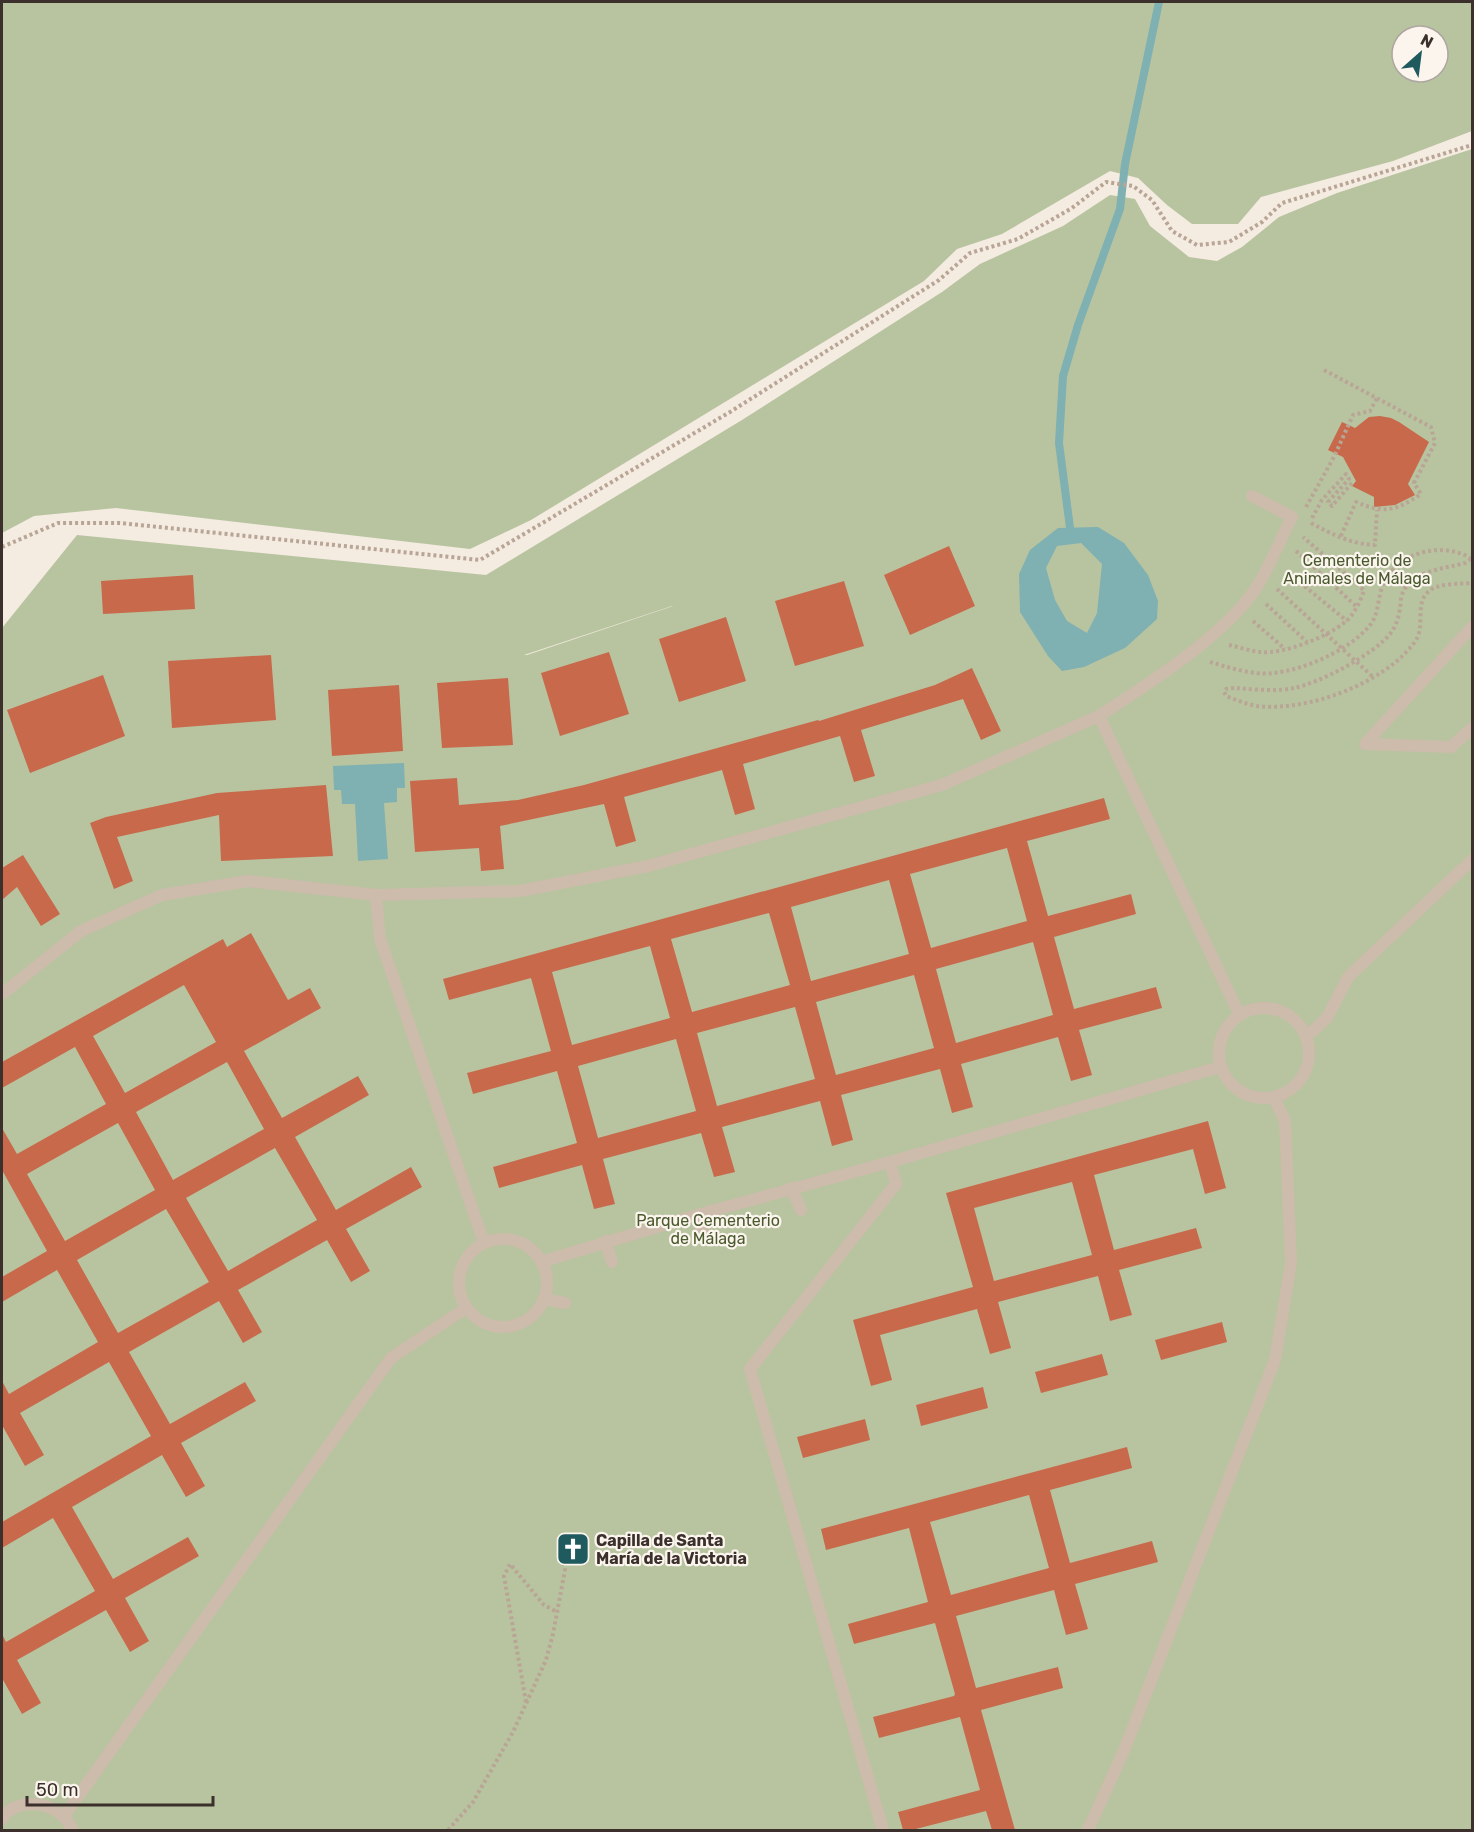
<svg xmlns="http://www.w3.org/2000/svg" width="1474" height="1832" font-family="Rubik,sans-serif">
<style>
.green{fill:#b8c4a0;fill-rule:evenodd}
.water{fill:#7fb0b2;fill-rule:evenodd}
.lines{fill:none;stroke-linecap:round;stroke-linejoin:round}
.stream{stroke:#7fb0b2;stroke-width:8}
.building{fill:#c8694b;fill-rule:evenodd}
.path{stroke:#b9a596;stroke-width:4;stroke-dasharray:3 3;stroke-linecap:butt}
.service{stroke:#cdbbac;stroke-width:12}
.labels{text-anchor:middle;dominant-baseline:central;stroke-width:4.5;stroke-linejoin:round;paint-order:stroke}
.park-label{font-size:16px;fill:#4a5a2e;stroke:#fbf5ee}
.poi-label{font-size:16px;font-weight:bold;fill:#3b302b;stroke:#fbf5ee;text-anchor:start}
</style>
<rect width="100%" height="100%" fill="#f4ebe1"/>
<g class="green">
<path d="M 2,2 L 1472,2 L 1472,131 L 1393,161 L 1261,197 L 1238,224 L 1192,224 L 1167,205 L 1138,178 L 1110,171 L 1002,234 L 957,249 L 924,281 L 531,520 L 470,549 L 116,508 L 34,516 L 2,533 ZM 1402,36 L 1438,36 L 1438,72 L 1402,72 Z"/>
<path d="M 1472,149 L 1472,1830 L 2,1830 L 2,628 L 77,535 L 486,575 L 742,420 L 942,292 L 980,264 L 1063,226 L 1110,195 L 1135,199 L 1150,226 L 1189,257 L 1217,261 L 1242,247 L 1279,217 L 1337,193 ZM 673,606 L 527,655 L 524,655 L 672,606 Z"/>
</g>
<g class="water">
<path d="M 1098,527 L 1124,543 L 1148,575 L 1158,601 L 1157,619 L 1125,648 L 1084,667 L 1062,671 L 1048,656 L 1020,612 L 1019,574 L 1030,550 L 1058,528 ZM 1081,543 L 1102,564 L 1097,613 L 1087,633 L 1067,621 L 1055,600 L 1046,568 L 1057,546 Z"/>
<path d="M 404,763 L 405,788 L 397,788 L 397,802 L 384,803 L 388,859 L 358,861 L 355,804 L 342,804 L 341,790 L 334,790 L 333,766 Z"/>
</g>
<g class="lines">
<path class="stream" d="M 1070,528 L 1059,443 L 1063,376 L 1078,325 L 1120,209 L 1125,164 L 1159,2"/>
</g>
<g class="building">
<path d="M 1380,416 L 1391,418 L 1399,422 L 1429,442 L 1408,484 L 1415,495 L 1395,505 L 1374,507 L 1374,497 L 1352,486 L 1356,481 L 1343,457 L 1328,450 L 1342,422 L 1355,428 L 1369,417 Z"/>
<path d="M 949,546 L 975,606 L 910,635 L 884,575 Z"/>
<path d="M 193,575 L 195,609 L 103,614 L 101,581 Z"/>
<path d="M 844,581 L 864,646 L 795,666 L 775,601 Z"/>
<path d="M 726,617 L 746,681 L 679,702 L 659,639 Z"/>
<path d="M 609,652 L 629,714 L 560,736 L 541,673 Z"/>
<path d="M 271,655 L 276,720 L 172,728 L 168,661 Z"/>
<path d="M 972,668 L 1001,731 L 981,740 L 963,699 L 861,730 L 875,776 L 854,782 L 840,736 L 743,764 L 755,809 L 735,815 L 722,770 L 624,797 L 636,841 L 616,847 L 604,804 L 500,826 L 504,869 L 481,871 L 479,848 L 415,852 L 410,781 L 457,778 L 459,805 L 518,800 L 584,785 L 818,720 L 819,721 L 935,685 Z"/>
<path d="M 103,675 L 125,736 L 30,773 L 7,710 Z"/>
<path d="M 508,678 L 513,745 L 442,748 L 437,683 Z"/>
<path d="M 399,685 L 403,751 L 332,756 L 328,690 Z"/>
<path d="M 326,785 L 333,856 L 221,861 L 219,815 L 117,837 L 133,881 L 114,889 L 90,823 L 106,817 L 217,793 Z"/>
<path d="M 1104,798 L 1110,819 L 1027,841 L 1048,916 L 1131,894 L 1136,914 L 1054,937 L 1074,1009 L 1156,987 L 1162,1008 L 1079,1030 L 1092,1075 L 1071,1081 L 1058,1037 L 961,1064 L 973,1107 L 952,1113 L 940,1069 L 841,1095 L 853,1140 L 832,1146 L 820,1101 L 722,1127 L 735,1172 L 714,1177 L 701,1133 L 603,1159 L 615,1204 L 594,1209 L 582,1165 L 499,1188 L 493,1167 L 577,1143 L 557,1071 L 473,1094 L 467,1073 L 551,1051 L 531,978 L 449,1000 L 443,979 ZM 1007,848 L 1027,921 L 931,948 L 910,874 ZM 889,880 L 909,954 L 811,981 L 791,907 ZM 769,913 L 790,985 L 692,1012 L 671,939 ZM 1033,942 L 1053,1015 L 956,1043 L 936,969 ZM 650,946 L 670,1018 L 572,1045 L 552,972 ZM 914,975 L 934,1048 L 836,1075 L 816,1002 ZM 795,1007 L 815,1079 L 717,1106 L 697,1033 ZM 676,1039 L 696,1111 L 598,1138 L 578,1066 Z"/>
<path d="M 23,855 L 60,914 L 41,926 L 17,887 L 2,900 L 2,868 Z"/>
<path d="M 251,933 L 288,1000 L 310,988 L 321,1008 L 244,1051 L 282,1118 L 358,1076 L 369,1095 L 295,1137 L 336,1210 L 411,1167 L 422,1187 L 346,1229 L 370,1271 L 351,1282 L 327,1240 L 238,1290 L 262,1332 L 243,1343 L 219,1301 L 129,1352 L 170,1424 L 245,1382 L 256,1401 L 181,1443 L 205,1486 L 186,1497 L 162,1455 L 72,1507 L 113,1579 L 188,1537 L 199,1556 L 125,1598 L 149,1641 L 130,1652 L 106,1610 L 17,1660 L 41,1703 L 22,1714 L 2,1678 L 2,1634 L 6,1642 L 95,1591 L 53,1518 L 2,1548 L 2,1522 L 151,1436 L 109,1362 L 20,1413 L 44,1455 L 25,1466 L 2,1425 L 2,1381 L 9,1394 L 98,1342 L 57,1270 L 2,1302 L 2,1277 L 47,1251 L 2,1170 L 2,1128 L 17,1154 L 106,1104 L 75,1047 L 2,1088 L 2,1062 L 223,939 L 227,947 ZM 184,985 L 216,1042 L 125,1093 L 93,1036 ZM 227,1062 L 264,1129 L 173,1180 L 136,1112 ZM 118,1123 L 155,1190 L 65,1241 L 27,1174 ZM 275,1148 L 317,1220 L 228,1271 L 186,1198 ZM 166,1209 L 209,1282 L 118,1333 L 77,1260 Z"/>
<path d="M 1208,1121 L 1226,1188 L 1205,1194 L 1193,1149 L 1094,1175 L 1114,1250 L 1196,1228 L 1202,1248 L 1119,1270 L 1132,1315 L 1110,1321 L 1098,1276 L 998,1302 L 1011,1348 L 990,1354 L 977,1309 L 880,1335 L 892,1380 L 871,1386 L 853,1320 L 973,1287 L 946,1193 ZM 1072,1182 L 1092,1255 L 994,1281 L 974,1208 Z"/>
<path d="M 1222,1322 L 1227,1342 L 1161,1360 L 1155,1340 Z"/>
<path d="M 1102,1354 L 1108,1375 L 1041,1393 L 1035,1372 Z"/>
<path d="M 983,1387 L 988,1408 L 921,1426 L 916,1405 Z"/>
<path d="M 865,1419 L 870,1440 L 803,1458 L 797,1437 Z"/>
<path d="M 1127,1447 L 1132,1468 L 1050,1490 L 1070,1563 L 1152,1541 L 1158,1562 L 1075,1584 L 1088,1629 L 1066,1635 L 1054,1590 L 956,1616 L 976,1688 L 1058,1667 L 1063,1688 L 981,1710 L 1015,1830 L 992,1830 L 986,1811 L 912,1830 L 903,1830 L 898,1812 L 980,1790 L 960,1717 L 879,1738 L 873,1717 L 954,1696 L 955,1694 L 935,1623 L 854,1644 L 848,1624 L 928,1602 L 909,1528 L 826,1550 L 821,1529 ZM 1029,1495 L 1049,1568 L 951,1595 L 930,1522 Z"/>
</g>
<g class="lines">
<g class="path">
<path d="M 1324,370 L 1431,427 L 1435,443 L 1414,483 L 1421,494 C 1395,511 1385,514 1356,502 L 1340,538"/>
<path d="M 1306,507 L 1334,457 L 1353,415 L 1370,411 L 1377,398"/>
<path d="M 1312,518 L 1322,500 L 1346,474 L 1349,479 L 1328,502 L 1332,506 L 1353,482"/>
<path d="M 1311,523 C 1332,534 1350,544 1375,545 L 1377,510"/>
<path d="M 2,547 L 58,523 L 120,523 L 480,560 L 730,412 L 939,280 L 970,253 L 1018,239 L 1072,208 L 1106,182 L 1133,186 L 1152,200 L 1172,231 L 1197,245 L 1229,242 L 1262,222 L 1282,203 L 1472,145"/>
<path d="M 1296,551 L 1357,607"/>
<path d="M 1471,559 L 1465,563 C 1443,569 1406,571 1401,599 C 1400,611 1398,624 1390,634 C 1374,654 1320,683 1294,688 C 1275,692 1253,689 1234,688 L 1226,689 L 1224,692 L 1226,696 C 1236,700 1246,704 1257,706 C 1307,712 1387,683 1416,640 C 1425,626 1415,603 1428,592 C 1437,583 1460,584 1472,583"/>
<path d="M 1286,571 L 1347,621"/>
<path d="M 1277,589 L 1373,677"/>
<path d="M 1266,604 L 1307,642"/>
<path d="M 1253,621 L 1285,649"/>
<path d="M 1229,645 C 1239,647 1250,651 1261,652 C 1285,654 1327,637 1345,622 C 1354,615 1361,600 1364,590 L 1303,537"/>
<path d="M 1210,662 C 1227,667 1255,676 1273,673 C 1304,670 1350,650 1370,625 C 1379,615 1378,594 1384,582 C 1400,551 1444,541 1472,559"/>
<path d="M 526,1702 L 504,1576 L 510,1564 L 544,1605 L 557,1612"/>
<path d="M 448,1830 L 473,1802 L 513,1732 L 546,1660 L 553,1634 L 565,1570 L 561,1551"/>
</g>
<g class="service">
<path d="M 1472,627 L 1365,744 L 1451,747 L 1472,728"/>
<path d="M 1099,716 C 1148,684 1220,639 1254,591 C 1268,571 1280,540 1292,517 L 1252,496"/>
<path d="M 376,895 L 380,939 L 484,1243"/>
<path d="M 2,994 L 81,931 L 162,895 L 248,881 L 376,895 L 520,891 L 648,866 L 942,785 L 1099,716 L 1239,1014"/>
<circle cx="1264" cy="1053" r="45"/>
<path d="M 1307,1036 L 1327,1018 L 1348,977 L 1472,860"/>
<path d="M 791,1188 L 801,1210"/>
<path d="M 697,1215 L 704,1237"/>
<circle cx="503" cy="1283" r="44"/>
<path d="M 605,1241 L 612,1262"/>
<path d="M 541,1262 L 697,1215 L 890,1162 L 1220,1067"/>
<path d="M 544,1299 L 565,1303"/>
<path d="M 64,1816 L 391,1358 L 466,1308"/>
<path d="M 2,1819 C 14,1799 46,1801 62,1815 C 67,1819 70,1825 73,1830"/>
<path d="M 883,1830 L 750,1369 L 896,1184 L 890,1162"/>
<path d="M 1088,1830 L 1123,1753 L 1275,1360 L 1291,1263 L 1285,1121 L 1274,1098"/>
</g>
</g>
<defs>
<g id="church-square" transform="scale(1.725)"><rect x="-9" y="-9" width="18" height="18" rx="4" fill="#1f5a5e" stroke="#fbf5ee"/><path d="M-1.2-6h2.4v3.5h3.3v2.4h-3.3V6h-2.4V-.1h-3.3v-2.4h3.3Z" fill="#fff"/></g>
</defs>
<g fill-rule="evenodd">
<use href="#church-square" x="573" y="1549"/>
</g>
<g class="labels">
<g class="park-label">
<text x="1357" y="560">Cementerio de<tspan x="1357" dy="18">Animales de Málaga</tspan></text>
<text x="708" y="1220">Parque Cementerio<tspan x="708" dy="18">de Málaga</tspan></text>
</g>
<g class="poi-label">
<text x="596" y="1540">Capilla de Santa<tspan x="596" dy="18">María de la Victoria</tspan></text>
</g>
</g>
<rect width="1474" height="1832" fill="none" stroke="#3b302b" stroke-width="6"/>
<g transform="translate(1420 54) rotate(28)"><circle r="28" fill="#fbf5ee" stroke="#aea6a0" stroke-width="1.5"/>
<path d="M0-4.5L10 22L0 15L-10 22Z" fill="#1f5a5e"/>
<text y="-9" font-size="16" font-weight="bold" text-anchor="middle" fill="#3b302b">N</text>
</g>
<path d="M27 1796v9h186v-9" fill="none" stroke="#3b302b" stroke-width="3"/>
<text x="36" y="1796" font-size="18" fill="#3b302b" stroke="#fbf5ee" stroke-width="4.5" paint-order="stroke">50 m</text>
</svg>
